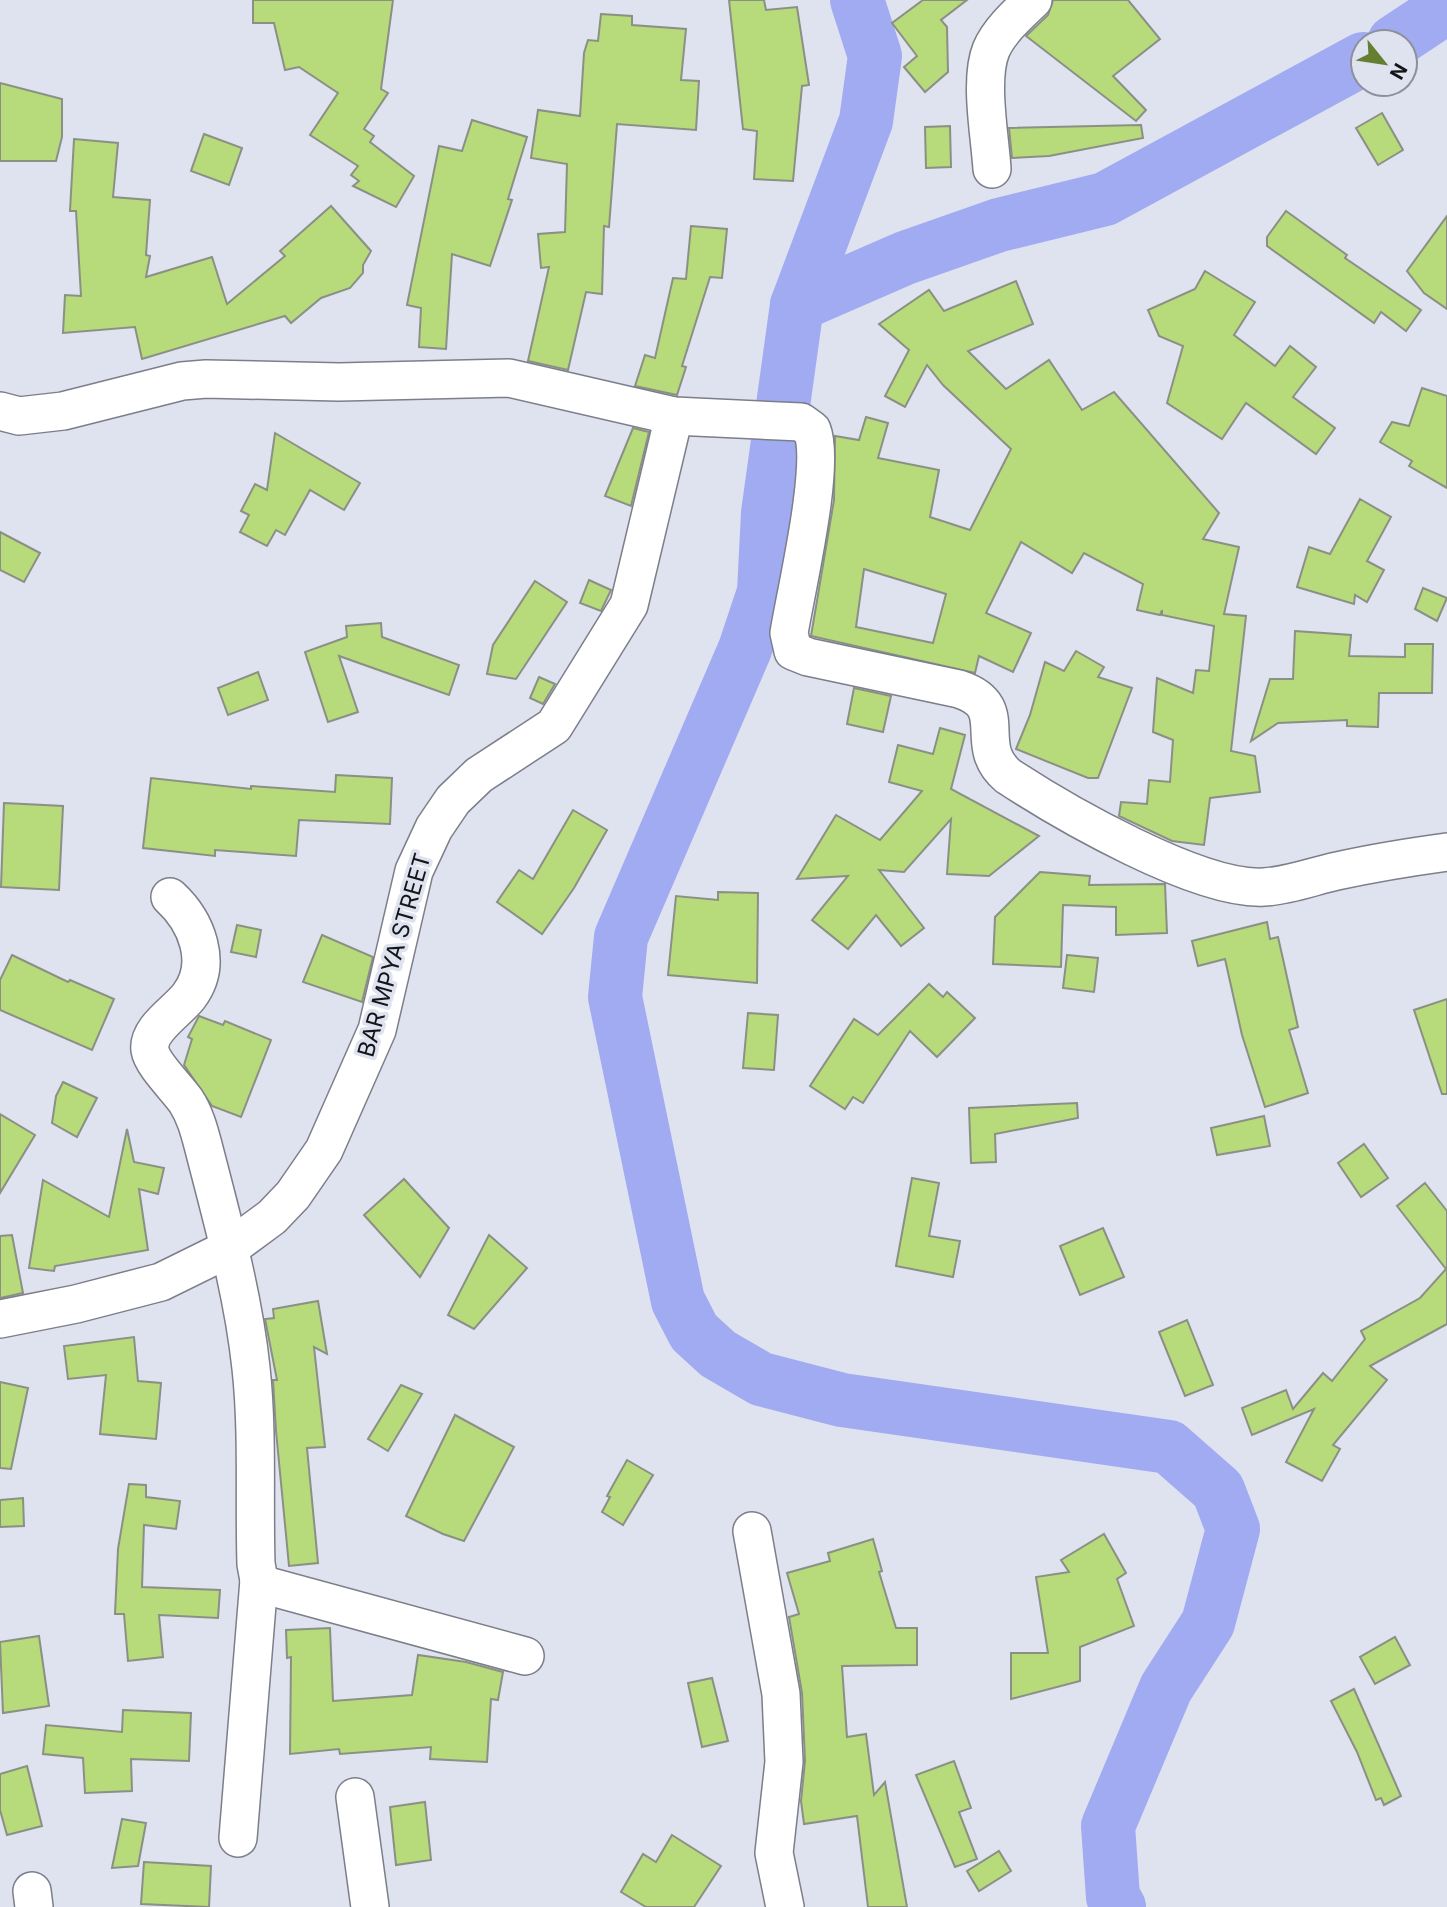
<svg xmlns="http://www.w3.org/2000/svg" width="1447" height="1907" font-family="Inter,sans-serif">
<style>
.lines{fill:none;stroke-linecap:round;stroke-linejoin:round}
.river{stroke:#a0abf1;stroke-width:54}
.building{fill:#b7da7b;stroke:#8b9085;stroke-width:2;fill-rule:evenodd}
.minor-casing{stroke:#7c7e89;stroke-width:40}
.minor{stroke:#fff;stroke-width:37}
.labels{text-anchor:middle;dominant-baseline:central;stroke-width:7;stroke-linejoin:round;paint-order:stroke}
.street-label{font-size:23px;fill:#141519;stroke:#dfe2ef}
</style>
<rect width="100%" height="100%" fill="#dfe2ef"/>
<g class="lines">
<g class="river">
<path d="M 857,0 L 875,56 L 866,121 L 797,305 L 768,513 L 764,592 L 745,649 L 621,937 L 615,997 L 678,1301 L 694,1332 L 718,1354 L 761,1379 L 842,1400 L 1169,1447 L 1218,1490 L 1233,1529 L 1208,1623 L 1166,1688 L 1108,1826 L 1113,1897 L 1119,1907"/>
<path d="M 1394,42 L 1447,7"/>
<path d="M 797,305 L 905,258 L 999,225 L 1105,199 L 1363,59"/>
</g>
</g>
<g class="building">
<path d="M 253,0 L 393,0 L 381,89 L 388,93 L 364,129 L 374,136 L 370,142 L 414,176 L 396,207 L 353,186 L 359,181 L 351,175 L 358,166 L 310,135 L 338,93 L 299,67 L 285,70 L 274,23 L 253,23 Z"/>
<path d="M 729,0 L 764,0 L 766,10 L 797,7 L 809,85 L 802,86 L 793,181 L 754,179 L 757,131 L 743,129 Z"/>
<path d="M 923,0 L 967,0 L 941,20 L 947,27 L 948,72 L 925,92 L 904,67 L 917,56 L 892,23 Z"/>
<path d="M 1053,0 L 1128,0 L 1160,39 L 1113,76 L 1146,110 L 1136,121 L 1026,36 L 1048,15 Z"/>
<path d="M 601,14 L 632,16 L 632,25 L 686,29 L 681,80 L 699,81 L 696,130 L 617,124 L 609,227 L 604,226 L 602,294 L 586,292 L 568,370 L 528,361 L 549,267 L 541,268 L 538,234 L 565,232 L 567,164 L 531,158 L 538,110 L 580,116 L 584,53 L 588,40 L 598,41 Z"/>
<path d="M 0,83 L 62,99 L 62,137 L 56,161 L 0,161 Z"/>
<path d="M 1382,113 L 1403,150 L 1378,165 L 1356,128 Z"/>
<path d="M 472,120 L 527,137 L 508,199 L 512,200 L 490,266 L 452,254 L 446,349 L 419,347 L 421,308 L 407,305 L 439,146 L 462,151 Z"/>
<path d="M 1141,125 L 1143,138 L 1049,156 L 1012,158 L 1009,128 Z"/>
<path d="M 950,126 L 951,167 L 926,168 L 925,127 Z"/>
<path d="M 204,134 L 242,148 L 229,185 L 191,171 Z"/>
<path d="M 74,139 L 118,143 L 113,197 L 150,200 L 146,255 L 150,256 L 146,277 L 212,257 L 227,304 L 285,256 L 280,251 L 331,206 L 371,251 L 363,265 L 363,273 L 350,288 L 321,298 L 291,323 L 285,316 L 142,359 L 135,327 L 63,333 L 65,295 L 81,296 L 76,211 L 70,211 Z"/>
<path d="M 1286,211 L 1347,255 L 1345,258 L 1421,310 L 1406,331 L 1381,312 L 1374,323 L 1267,246 L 1267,237 Z"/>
<path d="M 1447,216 L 1447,309 L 1424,293 L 1407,271 Z"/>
<path d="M 691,226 L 727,229 L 722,278 L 710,277 L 682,366 L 686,367 L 677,395 L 635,386 L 645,355 L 655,358 L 673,278 L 686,279 Z"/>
<path d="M 1205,271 L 1255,302 L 1234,335 L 1275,366 L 1290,346 L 1316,367 L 1293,397 L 1335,428 L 1316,454 L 1246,403 L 1222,439 L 1167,403 L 1183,346 L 1159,336 L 1148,310 L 1195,289 Z"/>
<path d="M 1016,281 L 1033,324 L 968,351 L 1006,389 L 1049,360 L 1082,410 L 1114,392 L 1219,513 L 1203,539 L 1239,547 L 1224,614 L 1246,616 L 1231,751 L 1255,756 L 1260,792 L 1210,798 L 1204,845 L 1172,841 L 1119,816 L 1121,802 L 1147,804 L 1149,780 L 1170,782 L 1173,740 L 1153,732 L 1157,678 L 1193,693 L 1196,670 L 1209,671 L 1214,626 L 1162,615 L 1162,610 L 1160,615 L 1137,610 L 1143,584 L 1084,553 L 1072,573 L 1021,542 L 986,613 L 1031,633 L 1013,672 L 979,656 L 975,673 L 811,636 L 834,500 L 835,436 L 859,440 L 866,417 L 888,423 L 878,458 L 939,470 L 930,517 L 970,530 L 1011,449 L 943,385 L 927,365 L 905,407 L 885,396 L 909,350 L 879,324 L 929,290 L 944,311 ZM 864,569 L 946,594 L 933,643 L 856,627 Z"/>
<path d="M 1422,388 L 1447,396 L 1447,488 L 1409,466 L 1412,461 L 1380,442 L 1392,422 L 1409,426 Z"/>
<path d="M 633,428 L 649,432 L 631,506 L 605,496 Z"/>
<path d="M 275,433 L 360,483 L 344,510 L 310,490 L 285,535 L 276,530 L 267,546 L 240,532 L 249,515 L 241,511 L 255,484 L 267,490 Z"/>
<path d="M 1360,499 L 1391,517 L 1367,561 L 1384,570 L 1367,602 L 1355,595 L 1354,604 L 1297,587 L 1309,547 L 1330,554 Z"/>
<path d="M 0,532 L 40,553 L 24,582 L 0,570 Z"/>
<path d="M 589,580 L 611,590 L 601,611 L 580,603 Z"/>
<path d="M 535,581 L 567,602 L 516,679 L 487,674 L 493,645 Z"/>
<path d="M 1423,588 L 1447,598 L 1437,621 L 1415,609 Z"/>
<path d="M 381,623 L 382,637 L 459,665 L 449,695 L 339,656 L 358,712 L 328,722 L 305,652 L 347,637 L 346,626 Z"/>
<path d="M 1295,631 L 1351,635 L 1349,656 L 1405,657 L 1405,644 L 1433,644 L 1432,693 L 1379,693 L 1378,727 L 1347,726 L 1347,720 L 1278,723 L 1251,741 L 1270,679 L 1293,679 Z"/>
<path d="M 1076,651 L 1104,667 L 1098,677 L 1132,688 L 1098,778 L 1088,778 L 1016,749 L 1030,715 L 1045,662 L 1064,671 Z"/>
<path d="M 258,672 L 268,700 L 228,715 L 218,688 Z"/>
<path d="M 539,677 L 555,684 L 543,704 L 530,698 Z"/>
<path d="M 854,688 L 891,696 L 883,732 L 847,724 Z"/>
<path d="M 940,728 L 965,735 L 951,789 L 1039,836 L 989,876 L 947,874 L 951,819 L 904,872 L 879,870 L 924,928 L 901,946 L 876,915 L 848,949 L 812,920 L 848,876 L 797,879 L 836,815 L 880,840 L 922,791 L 889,782 L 898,745 L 933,754 Z"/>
<path d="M 336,775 L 392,778 L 390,824 L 299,820 L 296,856 L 215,850 L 215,856 L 143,848 L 151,778 L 251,789 L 251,786 L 335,792 Z"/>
<path d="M 4,803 L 63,806 L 59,890 L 1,887 Z"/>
<path d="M 573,810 L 607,830 L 574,888 L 542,934 L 497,902 L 519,870 L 533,879 Z"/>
<path d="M 1040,872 L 1090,876 L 1089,885 L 1165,884 L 1167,933 L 1116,935 L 1116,907 L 1063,905 L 1061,967 L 993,964 L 995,917 Z"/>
<path d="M 718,892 L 758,893 L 757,983 L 668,975 L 676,896 L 718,900 Z"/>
<path d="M 1267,922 L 1270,939 L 1278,937 L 1283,959 L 1298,1027 L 1289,1030 L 1308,1093 L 1265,1107 L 1242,1035 L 1225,959 L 1198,966 L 1192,941 Z"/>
<path d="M 237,925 L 261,930 L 256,957 L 231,952 Z"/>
<path d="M 322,935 L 373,957 L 362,1002 L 303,982 Z"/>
<path d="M 12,955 L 68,982 L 70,980 L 114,999 L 92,1050 L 0,1010 L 0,980 Z"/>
<path d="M 1067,955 L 1098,958 L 1094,992 L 1063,988 Z"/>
<path d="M 929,984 L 943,997 L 947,992 L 975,1018 L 937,1057 L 910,1031 L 863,1103 L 853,1097 L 845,1109 L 810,1086 L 854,1019 L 878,1035 Z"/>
<path d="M 1447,999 L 1447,1094 L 1442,1094 L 1414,1010 Z"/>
<path d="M 748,1013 L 778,1015 L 774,1070 L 743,1068 Z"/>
<path d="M 199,1016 L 223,1025 L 225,1021 L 271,1040 L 241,1117 L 212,1106 L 184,1065 L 192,1039 L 188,1037 Z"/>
<path d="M 63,1082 L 97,1098 L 77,1137 L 52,1123 L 56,1096 Z"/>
<path d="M 1077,1103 L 1078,1118 L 995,1134 L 996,1162 L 971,1163 L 969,1108 Z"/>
<path d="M 0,1114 L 35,1135 L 0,1193 Z"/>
<path d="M 1264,1116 L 1270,1146 L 1217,1155 L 1211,1128 Z"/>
<path d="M 127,1129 L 134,1162 L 164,1168 L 158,1194 L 139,1189 L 148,1250 L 55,1266 L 54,1271 L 29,1268 L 43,1180 L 109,1217 Z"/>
<path d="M 1364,1144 L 1388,1178 L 1361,1197 L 1338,1163 Z"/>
<path d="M 912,1178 L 939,1183 L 929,1236 L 960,1241 L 953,1277 L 896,1266 Z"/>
<path d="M 404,1179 L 449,1228 L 420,1277 L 364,1215 Z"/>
<path d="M 1425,1183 L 1447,1211 L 1447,1324 L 1370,1366 L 1387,1380 L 1333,1445 L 1340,1449 L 1322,1481 L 1286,1462 L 1314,1409 L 1252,1435 L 1242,1408 L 1286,1390 L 1293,1409 L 1323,1373 L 1332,1381 L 1365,1339 L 1361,1331 L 1420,1298 L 1446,1269 L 1397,1206 Z"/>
<path d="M 1103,1228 L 1124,1277 L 1080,1295 L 1060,1246 Z"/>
<path d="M 12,1235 L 23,1293 L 0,1298 L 0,1236 Z"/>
<path d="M 489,1235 L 527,1268 L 474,1329 L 448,1315 Z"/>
<path d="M 318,1301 L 327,1354 L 314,1347 L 325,1447 L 307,1448 L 318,1563 L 289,1566 L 276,1431 L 273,1380 L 277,1380 L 265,1319 L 274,1318 L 273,1309 Z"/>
<path d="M 1187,1320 L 1213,1385 L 1185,1396 L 1159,1332 Z"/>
<path d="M 134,1337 L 138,1381 L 161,1383 L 156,1439 L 100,1434 L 106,1375 L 68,1379 L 64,1346 Z"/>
<path d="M 0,1382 L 28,1388 L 11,1469 L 0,1468 Z"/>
<path d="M 401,1385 L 422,1394 L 388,1451 L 368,1439 Z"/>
<path d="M 455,1415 L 514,1447 L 464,1541 L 443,1534 L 406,1516 Z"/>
<path d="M 627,1460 L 653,1475 L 623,1525 L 602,1512 L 610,1497 L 607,1496 Z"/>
<path d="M 129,1484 L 146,1485 L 146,1497 L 180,1501 L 176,1529 L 144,1525 L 142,1587 L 220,1590 L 218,1618 L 159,1615 L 163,1657 L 128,1661 L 124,1614 L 115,1614 L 118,1549 Z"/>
<path d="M 23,1498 L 24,1526 L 0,1527 L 0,1500 Z"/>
<path d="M 1104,1534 L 1126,1573 L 1117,1579 L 1134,1626 L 1080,1647 L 1080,1681 L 1011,1699 L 1011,1653 L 1048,1653 L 1036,1577 L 1069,1572 L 1061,1560 Z"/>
<path d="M 873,1539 L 882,1571 L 879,1572 L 896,1628 L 917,1628 L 917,1665 L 842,1666 L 847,1737 L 866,1734 L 874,1795 L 885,1782 L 907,1907 L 868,1907 L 857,1816 L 804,1824 L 801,1801 L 805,1761 L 802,1693 L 789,1617 L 799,1614 L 787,1573 L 830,1561 L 828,1553 Z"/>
<path d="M 330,1628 L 333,1701 L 412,1695 L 418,1655 L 466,1662 L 503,1672 L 498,1700 L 491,1699 L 487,1762 L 430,1759 L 431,1747 L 340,1754 L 339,1749 L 290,1754 L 291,1657 L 287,1658 L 286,1630 Z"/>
<path d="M 39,1636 L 49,1706 L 3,1713 L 0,1642 Z"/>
<path d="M 1395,1637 L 1410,1665 L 1375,1684 L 1360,1657 Z"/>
<path d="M 712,1678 L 728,1741 L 702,1747 L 688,1683 Z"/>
<path d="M 1354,1689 L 1401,1796 L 1384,1805 L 1381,1798 L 1376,1800 L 1357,1752 L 1331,1701 Z"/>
<path d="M 123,1710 L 191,1713 L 189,1761 L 131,1759 L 132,1791 L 85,1793 L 83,1758 L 43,1754 L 46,1725 L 122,1732 Z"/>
<path d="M 954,1761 L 971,1808 L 959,1812 L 977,1859 L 955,1867 L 916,1775 Z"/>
<path d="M 27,1766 L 42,1826 L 7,1835 L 0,1810 L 0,1774 Z"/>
<path d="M 425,1802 L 431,1860 L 396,1865 L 390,1807 Z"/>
<path d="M 122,1819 L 146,1823 L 138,1866 L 112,1868 Z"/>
<path d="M 672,1835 L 721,1866 L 694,1907 L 646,1907 L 621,1892 L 643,1854 L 656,1862 Z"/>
<path d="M 999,1851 L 1011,1871 L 979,1891 L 967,1871 Z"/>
<path d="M 144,1862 L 211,1866 L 209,1907 L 141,1904 Z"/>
</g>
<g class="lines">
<g class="minor-casing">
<g id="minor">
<path d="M 992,169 C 990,136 979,80 991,50 C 999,31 1018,14 1033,0"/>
<path d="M 0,411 L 19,416 L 63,411 L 182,381 L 206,379 L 339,382 L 509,378 L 674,416 L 801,422 L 812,430 C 826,465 796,590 789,633 L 793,651 L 808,657 L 959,689 C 1014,707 970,744 1008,776 C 1063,812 1199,891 1264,887 C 1288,886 1314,876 1337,871 C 1373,863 1410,857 1447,852"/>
<path d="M 170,897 C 196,921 214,963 189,996 C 178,1011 147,1029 150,1050 C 152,1064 177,1088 186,1101 C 195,1115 199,1130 203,1145 C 222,1219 243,1293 251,1368 C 258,1432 254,1500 256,1564 L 259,1580 L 268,1586 L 525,1656"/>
<path d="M 0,1319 L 76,1304 L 161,1282 L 230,1248 L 272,1217 L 293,1195 L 324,1150 L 377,1030 L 414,871 L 434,828 L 453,800 L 479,775 L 554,726 L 629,605 L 674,416"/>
<path d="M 752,1531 L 781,1694 L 784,1762 L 774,1853 L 785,1907"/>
<path d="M 355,1797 L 370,1907"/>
<path d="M 238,1838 L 259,1580"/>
<path d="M 32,1891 L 34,1907"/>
</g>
</g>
<use href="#minor" class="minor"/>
</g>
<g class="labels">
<g class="street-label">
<text transform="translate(394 955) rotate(-74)">BAR MPYA STREET</text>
</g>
</g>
<g transform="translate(1384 63) rotate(120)"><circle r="33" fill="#dfe2ef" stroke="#8e9099" stroke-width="2"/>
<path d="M0-5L12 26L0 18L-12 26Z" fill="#657f32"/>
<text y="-10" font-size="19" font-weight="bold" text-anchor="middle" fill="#141519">N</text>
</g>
</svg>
